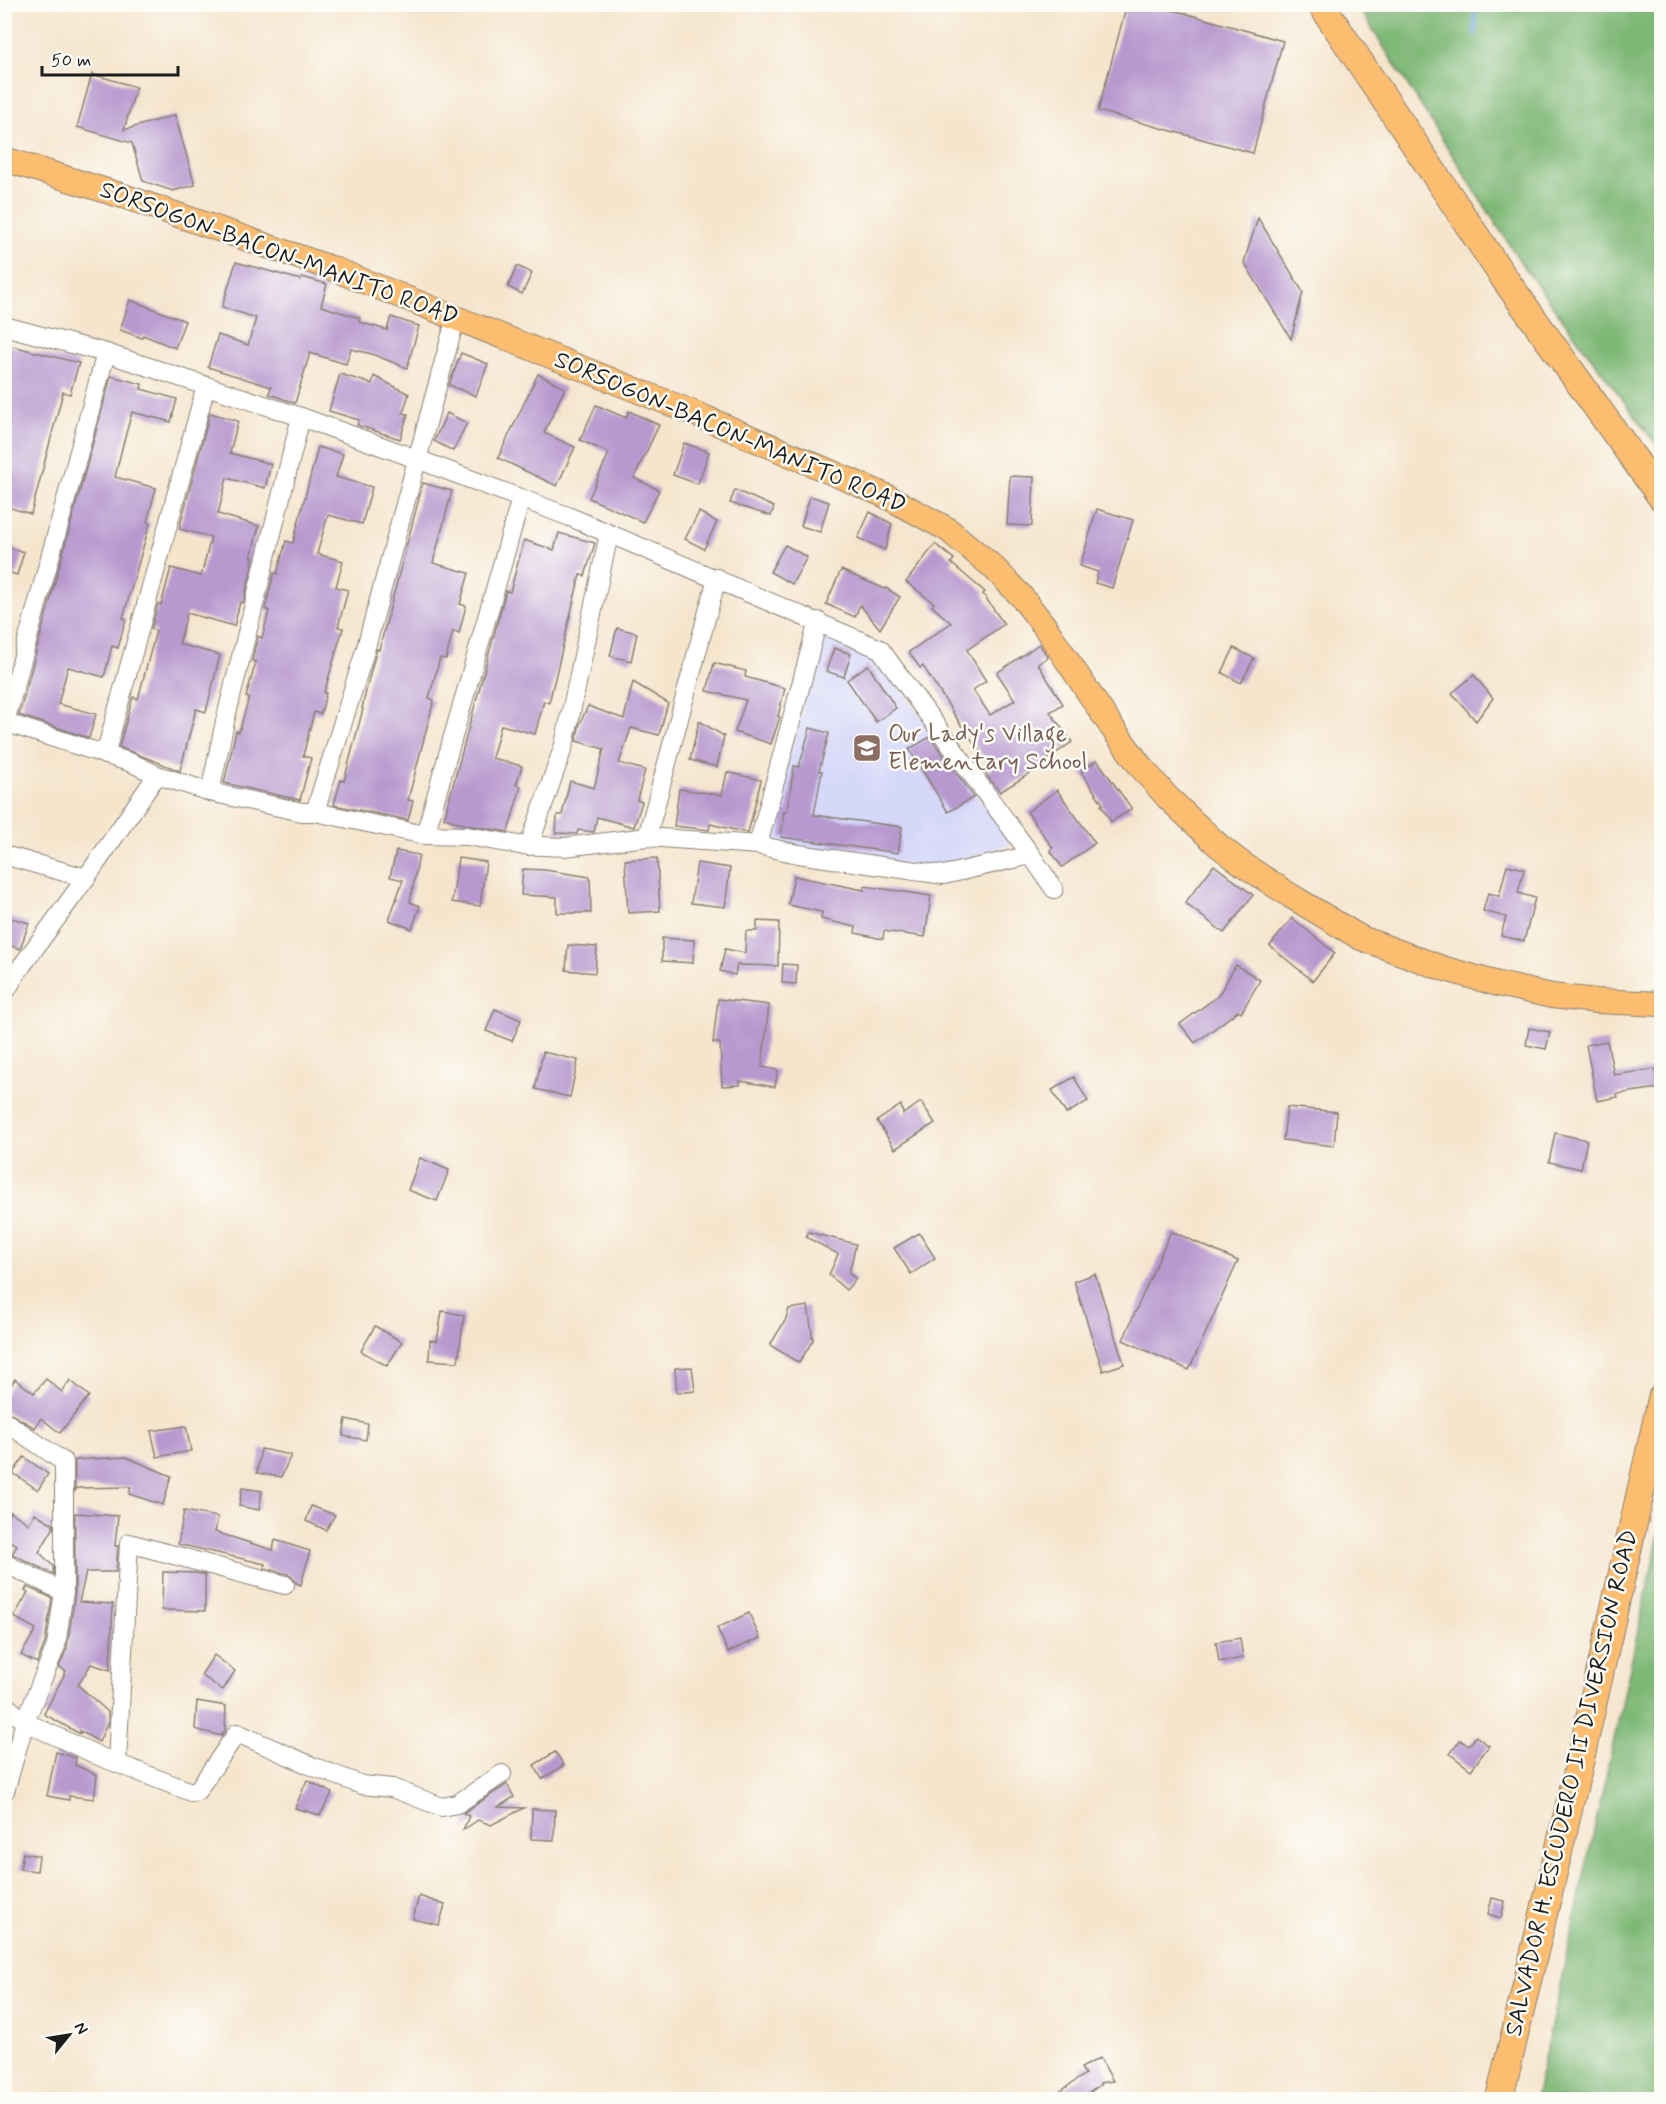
<svg xmlns="http://www.w3.org/2000/svg" width="1666" height="2104" font-family="Mynerve,sans-serif">
<style>
.built{fill:#d6d8f9}
.forest{fill:#7eb876;stroke:#4d6a49;stroke-width:1.5}
.lines{fill:none;stroke-linecap:round;stroke-linejoin:round}
.stream{stroke:#6aa1d8;stroke-width:5}
.building{fill:#b799cf}
.minor-casing{stroke:#888074;stroke-width:20}
.major-casing{stroke:#888074;stroke-width:26}
.highway-casing{stroke:#888074;stroke-width:29}
.minor{stroke:#fff;stroke-width:18}
.major{stroke:#fcbd6f;stroke-width:24}
.highway{stroke:#fcbd6f;stroke-width:27}
.labels{text-anchor:middle;dominant-baseline:central;stroke-width:5;stroke-linejoin:round;paint-order:stroke}
.street-label{font-size:24px;fill:#1c1c1c;stroke:#fdfcf7}
.education-label{font-size:24px;fill:#785e54;stroke:#fdfcf7;text-anchor:start}
</style>
<rect width="100%" height="100%" fill="#fdfcf7"/>
<filter id="ink" filterUnits="userSpaceOnUse"><feTurbulence type="fractalNoise" baseFrequency=".0167" numOctaves="2"/><feDisplacementMap in="SourceGraphic" scale="12" xChannelSelector="R" yChannelSelector="G"/><feConvolveMatrix kernelMatrix="1 2 1 2 8 2 1 2 1" color-interpolation-filters="sRGB"/></filter>
<filter id="wash" filterUnits="userSpaceOnUse"><feTurbulence type="fractalNoise" baseFrequency=".008" numOctaves="4" result="noise"/><feDisplacementMap in="SourceGraphic" scale="24" xChannelSelector="R" yChannelSelector="G"/><feGaussianBlur stdDeviation="1.35" result="paint"/><feColorMatrix in="noise" values="0 0 0 0 0 0 0 0 0 0 0 0 0 0 0 0 0 1.4 0 .05"/><feComposite in="paint" operator="in"/></filter>
<g filter="url(#wash)">
<rect width="100%" height="100%" fill="#f5e5cd"/>
<path class="built" d="M 821,635 L 876,654 L 1012,844 L 934,869 L 768,841 Z"/>
<g class="forest">
<path d="M 1357,5 L 1661,5 L 1661,451 L 1523,266 Z"/>
<path d="M 1661,1526 L 1661,2099 L 1535,2099 Z"/>
</g>
<g class="lines">
<path class="stream" d="M 1475,34 L 1475,4"/>
</g>
<g id="blocks">
<g class="building">
<path d="M 1127,4 L 1152,4 L 1283,41 L 1253,153 L 1098,111 Z"/>
<path d="M 92,74 L 136,87 L 124,130 L 175,115 L 195,185 L 173,191 L 143,181 L 132,143 L 77,127 Z"/>
<path d="M 1258,218 L 1303,292 L 1291,339 L 1244,262 Z"/>
<path d="M 236,262 L 301,280 L 302,277 L 327,284 L 321,306 L 360,318 L 359,322 L 387,330 L 391,317 L 419,326 L 407,368 L 372,354 L 351,349 L 346,364 L 310,353 L 295,403 L 269,394 L 271,387 L 208,367 L 218,335 L 248,345 L 256,318 L 222,307 Z"/>
<path d="M 517,266 L 532,273 L 522,294 L 508,287 Z"/>
<path d="M 130,300 L 185,321 L 175,348 L 143,335 L 142,338 L 120,330 Z"/>
<path d="M 4,344 L 79,363 L 70,394 L 63,392 L 31,514 L 4,506 Z"/>
<path d="M 461,353 L 488,364 L 476,396 L 449,385 Z"/>
<path d="M 340,374 L 372,384 L 374,376 L 409,394 L 403,413 L 408,414 L 400,439 L 357,425 L 359,420 L 329,411 Z"/>
<path d="M 538,374 L 565,388 L 544,433 L 575,447 L 557,486 L 498,458 Z"/>
<path d="M 111,376 L 142,384 L 141,389 L 177,399 L 171,422 L 132,412 L 122,448 L 115,477 L 156,488 L 147,522 L 150,523 L 123,618 L 126,619 L 118,648 L 112,646 L 104,677 L 68,667 L 58,704 L 96,714 L 89,738 L 19,715 Z"/>
<path d="M 596,405 L 626,418 L 629,411 L 659,425 L 634,478 L 659,490 L 643,522 L 589,498 L 609,453 L 580,440 Z"/>
<path d="M 210,413 L 238,421 L 230,453 L 271,464 L 265,488 L 227,478 L 218,514 L 259,526 L 251,557 L 253,557 L 252,567 L 243,603 L 240,602 L 234,626 L 187,613 L 179,644 L 220,655 L 206,712 L 196,709 L 180,771 L 119,747 L 133,697 L 138,699 L 156,631 L 151,629 L 158,604 L 161,605 L 171,568 L 201,576 L 211,537 L 179,529 Z"/>
<path d="M 447,413 L 467,423 L 453,451 L 434,441 Z"/>
<path d="M 684,443 L 709,452 L 698,484 L 673,475 Z"/>
<path d="M 318,447 L 343,454 L 336,477 L 372,487 L 362,524 L 328,515 L 317,554 L 343,561 L 336,587 L 348,590 L 338,627 L 343,628 L 324,693 L 326,693 L 321,714 L 314,712 L 303,756 L 311,758 L 300,800 L 224,783 L 236,731 L 239,732 L 249,698 L 246,697 L 256,662 L 252,661 L 255,647 L 258,636 L 262,638 L 269,611 L 265,609 L 274,573 L 277,574 L 286,541 L 293,543 Z"/>
<path d="M 1010,476 L 1034,477 L 1032,526 L 1007,525 Z"/>
<path d="M 423,483 L 452,491 L 433,563 L 469,573 L 460,604 L 466,606 L 459,633 L 453,631 L 446,659 L 440,658 L 429,698 L 434,700 L 408,800 L 413,801 L 408,820 L 334,805 L 341,780 L 344,781 L 363,709 L 362,708 L 370,674 L 377,649 L 379,650 Z"/>
<path d="M 735,490 L 774,507 L 771,516 L 730,503 Z"/>
<path d="M 810,496 L 829,502 L 820,532 L 801,526 Z"/>
<path d="M 1097,509 L 1133,520 L 1112,588 L 1095,583 L 1098,572 L 1080,566 Z"/>
<path d="M 699,512 L 717,522 L 704,549 L 685,539 Z"/>
<path d="M 870,512 L 892,524 L 885,550 L 858,538 Z"/>
<path d="M 559,533 L 595,543 L 585,576 L 580,575 L 549,703 L 544,701 L 535,734 L 501,725 L 492,758 L 522,766 L 516,785 L 521,786 L 508,832 L 467,825 L 444,818 L 506,591 L 510,592 L 524,540 L 554,550 Z"/>
<path d="M 935,544 L 954,559 L 951,563 L 985,592 L 983,594 L 1004,624 L 967,650 L 986,681 L 973,690 L 990,715 L 1015,700 L 997,673 L 1039,644 L 1048,657 L 1038,664 L 1063,704 L 1050,712 L 1072,742 L 1038,766 L 1039,768 L 1000,792 L 985,773 L 992,768 L 963,728 L 923,666 L 920,668 L 909,652 L 951,623 L 932,606 L 934,603 L 906,582 Z"/>
<path d="M 785,545 L 807,557 L 792,584 L 770,572 Z"/>
<path d="M 4,546 L 24,552 L 17,575 L 4,571 Z"/>
<path d="M 841,570 L 885,589 L 886,588 L 900,597 L 880,629 L 860,605 L 855,617 L 826,604 Z"/>
<path d="M 617,628 L 637,633 L 631,661 L 610,656 Z"/>
<path d="M 834,648 L 851,654 L 844,677 L 826,671 Z"/>
<path d="M 1234,648 L 1254,658 L 1241,683 L 1222,673 Z"/>
<path d="M 714,663 L 746,671 L 745,677 L 785,688 L 778,716 L 780,717 L 771,744 L 735,732 L 746,700 L 707,691 Z"/>
<path d="M 868,665 L 896,708 L 876,722 L 847,680 Z"/>
<path d="M 1474,675 L 1493,698 L 1476,721 L 1452,693 Z"/>
<path d="M 633,682 L 668,703 L 659,735 L 631,728 L 619,763 L 645,770 L 637,800 L 642,802 L 634,827 L 597,817 L 594,832 L 578,830 L 577,834 L 556,833 L 557,815 L 562,815 L 570,781 L 594,788 L 604,749 L 576,741 L 580,723 L 588,706 L 624,719 Z"/>
<path d="M 699,721 L 724,736 L 717,767 L 690,760 Z"/>
<path d="M 810,728 L 829,733 L 819,771 L 822,771 L 814,815 L 902,827 L 898,853 L 781,837 L 784,811 L 787,812 L 794,766 L 799,767 Z"/>
<path d="M 930,737 L 974,797 L 948,812 L 909,749 Z"/>
<path d="M 1097,760 L 1132,809 L 1111,822 L 1101,805 L 1103,804 L 1081,772 Z"/>
<path d="M 727,772 L 761,780 L 748,833 L 710,824 L 709,830 L 674,826 L 679,789 L 722,795 Z"/>
<path d="M 1057,790 L 1095,843 L 1062,867 L 1050,850 L 1053,848 L 1027,812 Z"/>
<path d="M 396,851 L 419,855 L 410,902 L 420,906 L 412,929 L 389,920 L 403,880 L 390,877 Z"/>
<path d="M 458,858 L 486,862 L 480,906 L 452,902 Z"/>
<path d="M 657,858 L 660,911 L 628,913 L 625,860 Z"/>
<path d="M 697,863 L 730,868 L 725,907 L 691,903 Z"/>
<path d="M 1214,865 L 1253,895 L 1224,933 L 1185,903 Z"/>
<path d="M 1507,865 L 1524,869 L 1518,893 L 1535,898 L 1524,941 L 1501,936 L 1506,917 L 1483,911 L 1488,893 L 1499,896 Z"/>
<path d="M 523,869 L 545,870 L 590,877 L 591,913 L 557,913 L 557,897 L 521,895 Z"/>
<path d="M 794,876 L 864,890 L 865,886 L 931,896 L 925,937 L 884,931 L 883,939 L 855,933 L 856,927 L 821,919 L 822,912 L 788,905 Z"/>
<path d="M 4,916 L 29,923 L 20,949 L 4,943 Z"/>
<path d="M 1292,918 L 1335,953 L 1313,981 L 1270,946 Z"/>
<path d="M 757,921 L 779,922 L 778,966 L 737,965 L 735,975 L 720,971 L 725,949 L 745,953 L 746,931 L 757,931 Z"/>
<path d="M 662,938 L 694,940 L 693,963 L 662,961 Z"/>
<path d="M 568,945 L 597,947 L 595,973 L 566,970 Z"/>
<path d="M 783,964 L 797,965 L 796,984 L 782,983 Z"/>
<path d="M 1236,965 L 1260,980 L 1241,1013 L 1238,1011 L 1195,1043 L 1180,1024 L 1218,996 Z"/>
<path d="M 718,999 L 769,1005 L 762,1067 L 778,1070 L 775,1087 L 740,1081 L 740,1085 L 722,1086 L 720,1043 L 713,1043 Z"/>
<path d="M 495,1009 L 521,1020 L 512,1041 L 486,1031 Z"/>
<path d="M 1529,1028 L 1550,1032 L 1546,1049 L 1526,1045 Z"/>
<path d="M 1607,1041 L 1614,1075 L 1655,1069 L 1658,1088 L 1617,1094 L 1618,1097 L 1597,1101 L 1586,1045 Z"/>
<path d="M 543,1052 L 578,1060 L 570,1097 L 535,1089 Z"/>
<path d="M 1074,1077 L 1088,1101 L 1066,1114 L 1052,1090 Z"/>
<path d="M 921,1102 L 935,1123 L 895,1149 L 877,1121 L 901,1105 L 903,1114 Z"/>
<path d="M 1287,1107 L 1337,1112 L 1334,1146 L 1283,1140 Z"/>
<path d="M 1555,1133 L 1587,1140 L 1581,1169 L 1549,1162 Z"/>
<path d="M 420,1158 L 449,1170 L 437,1201 L 408,1190 Z"/>
<path d="M 1171,1231 L 1238,1261 L 1189,1370 L 1123,1340 Z"/>
<path d="M 808,1232 L 856,1244 L 849,1273 L 856,1279 L 846,1290 L 829,1275 L 838,1254 L 806,1237 Z"/>
<path d="M 919,1233 L 935,1258 L 911,1274 L 894,1248 Z"/>
<path d="M 1095,1274 L 1124,1364 L 1103,1371 L 1074,1281 Z"/>
<path d="M 808,1306 L 813,1340 L 799,1363 L 770,1345 L 785,1321 L 789,1309 Z"/>
<path d="M 442,1311 L 464,1315 L 458,1362 L 429,1360 L 430,1340 L 437,1341 Z"/>
<path d="M 375,1326 L 402,1342 L 387,1366 L 361,1351 Z"/>
<path d="M 692,1367 L 695,1391 L 677,1393 L 675,1368 Z"/>
<path d="M 15,1379 L 34,1393 L 46,1379 L 62,1392 L 70,1380 L 89,1396 L 60,1433 L 41,1418 L 35,1428 L 4,1410 L 4,1395 Z"/>
<path d="M 346,1419 L 368,1424 L 366,1440 L 343,1436 Z"/>
<path d="M 186,1426 L 191,1451 L 157,1457 L 151,1431 Z"/>
<path d="M 261,1449 L 291,1455 L 281,1477 L 257,1473 Z"/>
<path d="M 24,1457 L 48,1474 L 38,1490 L 13,1473 Z"/>
<path d="M 126,1457 L 171,1476 L 163,1505 L 129,1494 L 131,1487 L 77,1488 L 75,1491 L 75,1460 Z"/>
<path d="M 242,1488 L 262,1491 L 259,1510 L 239,1506 Z"/>
<path d="M 311,1506 L 335,1515 L 326,1530 L 306,1521 Z"/>
<path d="M 184,1511 L 218,1517 L 215,1532 L 273,1550 L 275,1540 L 310,1551 L 301,1585 L 296,1583 L 293,1578 L 288,1574 L 264,1568 L 265,1564 L 178,1544 Z"/>
<path d="M 11,1512 L 29,1524 L 35,1513 L 53,1524 L 53,1529 L 39,1552 L 53,1566 L 53,1574 L 12,1554 L 17,1545 L 4,1537 L 4,1521 Z"/>
<path d="M 75,1513 L 118,1516 L 115,1546 L 118,1546 L 116,1572 L 86,1572 L 79,1602 L 113,1604 L 110,1670 L 91,1664 L 78,1685 L 108,1712 L 108,1722 L 99,1742 L 80,1731 L 80,1734 L 44,1714 L 66,1671 L 59,1667 L 67,1648 L 75,1593 Z"/>
<path d="M 163,1572 L 197,1573 L 205,1575 L 205,1611 L 162,1610 Z"/>
<path d="M 27,1587 L 52,1598 L 45,1643 L 37,1663 L 21,1655 L 36,1629 L 14,1617 L 28,1592 L 25,1590 Z"/>
<path d="M 749,1613 L 760,1638 L 728,1652 L 717,1628 Z"/>
<path d="M 1240,1638 L 1243,1658 L 1219,1662 L 1216,1642 Z"/>
<path d="M 214,1655 L 235,1671 L 223,1690 L 201,1675 Z"/>
<path d="M 197,1701 L 226,1706 L 225,1730 L 221,1736 L 195,1729 Z"/>
<path d="M 1476,1736 L 1489,1746 L 1471,1770 L 1450,1754 L 1460,1740 L 1469,1746 Z"/>
<path d="M 56,1752 L 76,1758 L 75,1765 L 97,1775 L 94,1799 L 69,1796 L 69,1800 L 47,1796 Z"/>
<path d="M 555,1752 L 564,1765 L 542,1779 L 534,1765 Z"/>
<path d="M 307,1780 L 332,1793 L 320,1815 L 295,1808 Z"/>
<path d="M 507,1784 L 514,1797 L 498,1807 L 524,1808 L 491,1825 L 478,1820 L 463,1830 L 469,1816 L 463,1813 Z"/>
<path d="M 532,1809 L 555,1810 L 554,1840 L 531,1839 Z"/>
<path d="M 23,1853 L 39,1856 L 37,1871 L 20,1869 Z"/>
<path d="M 419,1896 L 445,1905 L 439,1925 L 413,1919 Z"/>
<path d="M 1492,1898 L 1505,1901 L 1501,1918 L 1488,1914 Z"/>
<path d="M 1100,2058 L 1113,2081 L 1100,2083 L 1100,2085 L 1079,2100 L 1048,2100 L 1085,2074 L 1081,2068 Z"/>
</g>
</g>
</g>
<g filter="url(#ink)">
<use href="#blocks" fill-opacity="0" stroke="#888074" stroke-width="1.5"/>
<g class="lines">
<g class="minor-casing">
<g id="minor">
<path d="M 4,326 L 106,353 L 301,417 L 417,459 L 570,517 L 880,649 L 1031,855 L 1054,889"/>
<path d="M 4,722 L 132,763 L 157,775 L 210,792 L 302,812 L 315,812 L 425,835 L 467,836 L 519,845 L 565,847 L 647,837 L 758,845 L 798,854 L 944,875 L 1031,855"/>
<path d="M 5,722 L 106,353"/>
<path d="M 105,755 L 206,386"/>
<path d="M 210,792 L 226,717 L 301,417"/>
<path d="M 315,812 L 365,651 L 456,317"/>
<path d="M 425,835 L 521,498"/>
<path d="M 647,837 L 717,578"/>
<path d="M 758,845 L 818,621"/>
<path d="M 529,846 L 564,745 L 609,534"/>
<path d="M 4,855 L 86,878"/>
<path d="M 4,994 L 18,971 L 86,878 L 157,775"/>
<path d="M 4,1421 L 64,1462 L 64,1591 L 56,1646 L 25,1722 L 5,1791"/>
<path d="M 4,1563 L 64,1592"/>
<path d="M 4,1704 L 25,1722 L 101,1757 L 191,1792 L 197,1791 L 237,1733 L 312,1766 L 362,1785 L 392,1788 L 442,1807 L 457,1804 L 502,1774"/>
<path d="M 117,1762 L 129,1543 L 285,1585"/>
</g>
</g>
<g class="major-casing">
<path id="major" d="M 4,159 L 126,197 L 331,268 L 696,414 L 886,496 L 947,529 L 992,566 L 1021,596 L 1045,627 L 1111,726 L 1141,767 L 1168,798 L 1219,846 L 1244,865 L 1291,896 L 1361,938 L 1442,968 L 1498,984 L 1552,996 L 1596,1001 L 1662,1004"/>
</g>
<g class="highway-casing">
<g id="highway">
<path d="M 1321,4 L 1504,278 L 1662,498"/>
<path d="M 1499,2100 L 1577,1774 L 1662,1397"/>
</g>
</g>
<use href="#minor" class="minor"/>
<use href="#major" class="major"/>
<use href="#highway" class="highway"/>
</g>
</g>
<defs>
<g id="school-square" transform="scale(1.5)"><rect x="-9" y="-9" width="18" height="18" rx="4" fill="#8d6e63" stroke="#fdfcf7"/><path d="M0-5L7-2L0 1L-7-2ZM-4 1L0 2.5L4 1V4Q0 6-4 4Z" fill="#fff"/></g>
</defs>
<g fill-rule="evenodd">
<use href="#school-square" x="867" y="748"/>
</g>
<g class="labels">
<g class="street-label">
<text transform="translate(279 254) rotate(20)">SORSOGON-BACON-MANITO ROAD</text>
<text transform="translate(730 433) rotate(23)">SORSOGON-BACON-MANITO ROAD</text>
<text transform="translate(1572 1783) rotate(-77)">SALVADOR H. ESCUDERO III DIVERSION ROAD</text>
</g>
<g class="education-label">
<text x="888" y="734">Our Lady's Village<tspan x="888" dy="28">Elementary School</tspan></text>
</g>
</g>
<rect width="1666" height="2104" fill="none" stroke="#fdfcf7" stroke-width="24"/>
<g transform="translate(69 2035) rotate(60)" stroke="#fdfcf7" stroke-width="4.5" paint-order="stroke">
<path d="M0-4.5L10 22L0 15L-10 22Z" fill="#1c1c1c"/>
<text y="-9" font-size="16" font-weight="bold" text-anchor="middle" fill="#1c1c1c">N</text>
</g>
<path d="M42 66v9h136v-9" fill="none" stroke="#1c1c1c" stroke-width="3"/>
<text x="51" y="66" font-size="18" fill="#1c1c1c" stroke="#fdfcf7" stroke-width="4.5" paint-order="stroke">50 m</text>
</svg>
